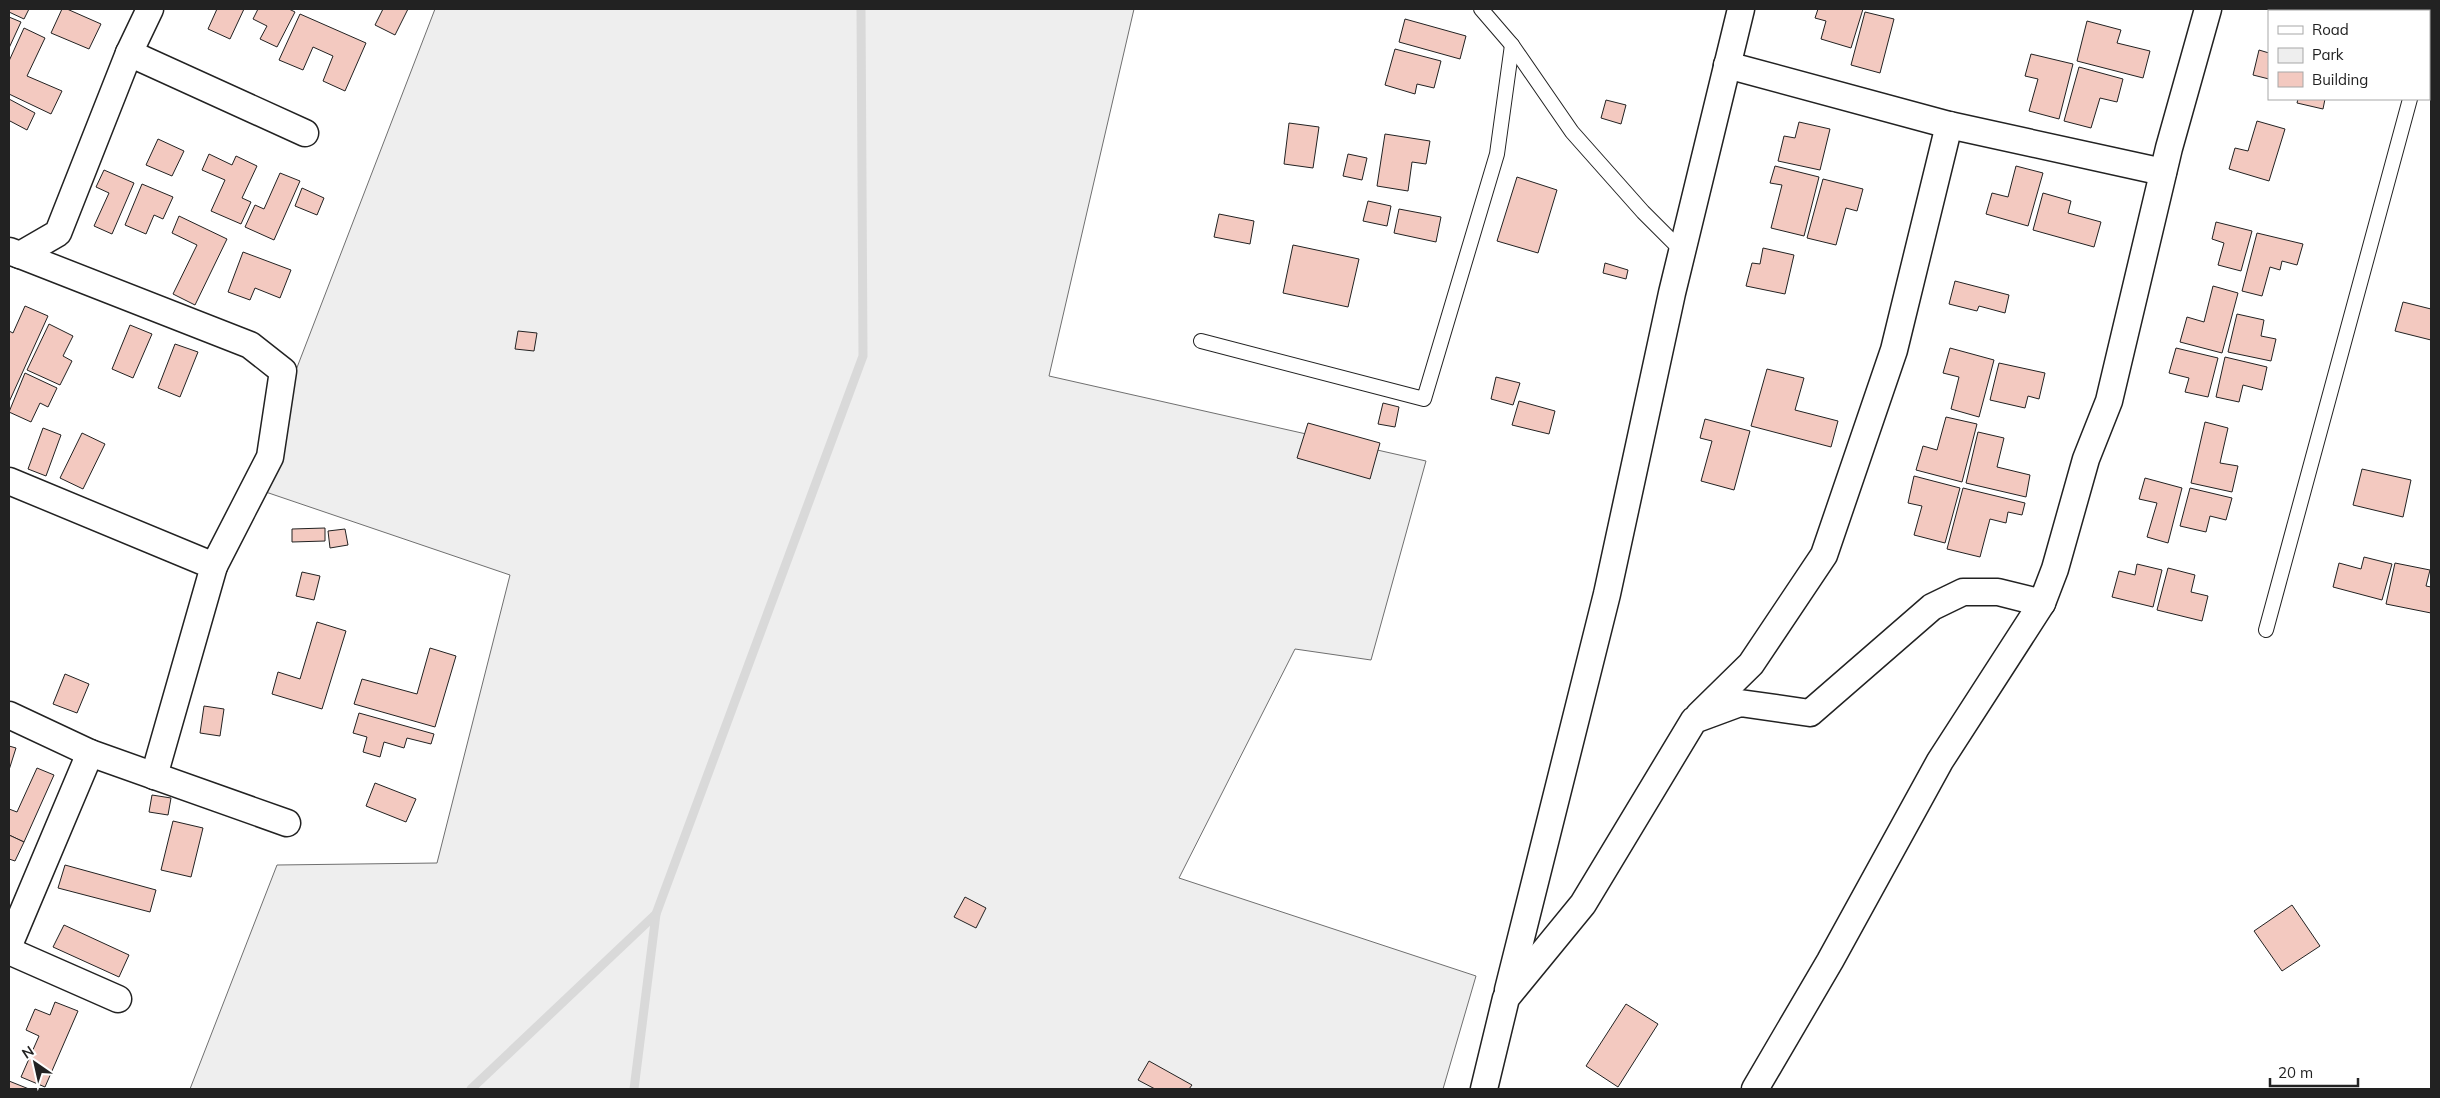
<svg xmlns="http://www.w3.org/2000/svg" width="2440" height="1098" font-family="Mulish,sans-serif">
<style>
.green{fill:#eee;stroke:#6f6f6f}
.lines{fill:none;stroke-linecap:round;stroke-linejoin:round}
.stream{stroke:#d9d9d9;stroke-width:9}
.building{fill:#f3c9c0;stroke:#222}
.lane-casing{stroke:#222;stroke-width:16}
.street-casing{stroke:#222;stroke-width:29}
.lane{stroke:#fff;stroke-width:14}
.street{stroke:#fff;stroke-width:26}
</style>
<rect width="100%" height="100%" fill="#fff"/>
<path class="green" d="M 435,9 L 1134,9 L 1049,376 L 1426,461 L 1371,660 L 1295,649 L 1179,878 L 1476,976 L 1443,1089 L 190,1089 L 277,865 L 437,863 L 510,575 L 251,487 Z"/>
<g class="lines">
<g class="stream">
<path d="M 471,1089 L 656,914"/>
<path d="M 634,1089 L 656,914 L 863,356 L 861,9"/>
</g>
</g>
<g class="building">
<path d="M 9,9 L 29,9 L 24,19 L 9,12 Z"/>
<path d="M 62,9 L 67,9 L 101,24 L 89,49 L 51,33 Z"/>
<path d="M 217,9 L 244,9 L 230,39 L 208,29 Z"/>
<path d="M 258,9 L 289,9 L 295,12 L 277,47 L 260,39 L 267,26 L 253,19 Z"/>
<path d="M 383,9 L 408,9 L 395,35 L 375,25 Z"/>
<path d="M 1818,9 L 1863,9 L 1851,48 L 1821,39 L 1826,21 L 1815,18 Z"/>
<path d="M 1865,12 L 1894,19 L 1880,73 L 1851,65 Z"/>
<path d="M 300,14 L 366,43 L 345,91 L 323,81 L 333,56 L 313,47 L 303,70 L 279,60 Z"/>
<path d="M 9,17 L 21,22 L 9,48 Z"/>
<path d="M 1405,19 L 1466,36 L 1460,59 L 1399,42 Z"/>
<path d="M 2087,21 L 2121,30 L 2117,43 L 2150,51 L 2143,78 L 2077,61 Z"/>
<path d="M 24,28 L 45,38 L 27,76 L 62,91 L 51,114 L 9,94 L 9,61 Z"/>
<path d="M 1395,49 L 1441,61 L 1434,88 L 1417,84 L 1415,94 L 1385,85 Z"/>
<path d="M 2259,50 L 2269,53 L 2269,79 L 2253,75 Z"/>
<path d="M 2031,54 L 2073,64 L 2059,119 L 2029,111 L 2038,79 L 2025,76 Z"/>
<path d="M 2079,67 L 2123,79 L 2117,102 L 2100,98 L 2091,128 L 2064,121 Z"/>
<path d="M 9,99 L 35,113 L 27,130 L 10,121 L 9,123 Z"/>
<path d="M 2298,99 L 2325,99 L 2323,109 L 2297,103 Z"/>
<path d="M 1606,100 L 1626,105 L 1621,124 L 1601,118 Z"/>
<path d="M 2257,121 L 2285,129 L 2269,181 L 2229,169 L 2235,148 L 2248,151 Z"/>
<path d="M 1799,122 L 1830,129 L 1820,170 L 1778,161 L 1784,136 L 1795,138 Z"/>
<path d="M 1289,123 L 1319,127 L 1313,168 L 1284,164 Z"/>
<path d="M 1385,134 L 1430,141 L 1426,164 L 1412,162 L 1408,191 L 1377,186 Z"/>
<path d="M 158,139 L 184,151 L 172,176 L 146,165 Z"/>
<path d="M 209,154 L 232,165 L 236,156 L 257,166 L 242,198 L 251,202 L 241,224 L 211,211 L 225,180 L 202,170 Z"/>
<path d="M 1348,154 L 1367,158 L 1362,180 L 1343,176 Z"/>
<path d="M 1775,166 L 1819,177 L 1804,236 L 1771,228 L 1782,185 L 1770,183 Z"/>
<path d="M 2016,166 L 2043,173 L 2028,226 L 1986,214 L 1992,193 L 2008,197 Z"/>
<path d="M 104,170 L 134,183 L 112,234 L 94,226 L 109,193 L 96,187 Z"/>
<path d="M 280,173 L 300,181 L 274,240 L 245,227 L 255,205 L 264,209 Z"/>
<path d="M 1517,177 L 1557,190 L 1538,253 L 1497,241 Z"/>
<path d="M 1823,179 L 1863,189 L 1857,211 L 1846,208 L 1836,245 L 1807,238 Z"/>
<path d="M 142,184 L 173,197 L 163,219 L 154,215 L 146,234 L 125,225 Z"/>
<path d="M 302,188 L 324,198 L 317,215 L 295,206 Z"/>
<path d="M 2043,193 L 2071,201 L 2068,213 L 2101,222 L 2094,247 L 2033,230 Z"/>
<path d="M 1368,201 L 1391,206 L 1387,226 L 1363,221 Z"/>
<path d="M 1399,209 L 1441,217 L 1436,242 L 1394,233 Z"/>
<path d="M 1219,214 L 1254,221 L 1250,244 L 1214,237 Z"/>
<path d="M 179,216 L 227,239 L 195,305 L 173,294 L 197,245 L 172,233 Z"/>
<path d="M 2216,222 L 2252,231 L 2241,271 L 2218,265 L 2224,243 L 2212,239 Z"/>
<path d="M 2257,233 L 2303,244 L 2297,265 L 2282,261 L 2280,270 L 2270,267 L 2262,296 L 2242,291 Z"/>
<path d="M 1293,245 L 1359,259 L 1348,307 L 1283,293 Z"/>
<path d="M 1763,248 L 1794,255 L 1785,294 L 1746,286 L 1752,263 L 1760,264 Z"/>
<path d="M 243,252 L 291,270 L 280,298 L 255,288 L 250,300 L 228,292 Z"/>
<path d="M 1605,263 L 1628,270 L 1626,279 L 1603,273 Z"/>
<path d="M 1955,281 L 2009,295 L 2005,313 L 1979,306 L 1977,311 L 1949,304 Z"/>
<path d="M 2213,286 L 2238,293 L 2222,353 L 2180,342 L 2187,317 L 2204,322 Z"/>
<path d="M 2403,302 L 2431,309 L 2431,340 L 2395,331 Z"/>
<path d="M 25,306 L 48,316 L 9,402 L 9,331 L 13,333 Z"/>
<path d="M 2237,314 L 2264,320 L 2261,336 L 2276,339 L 2271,361 L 2228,352 Z"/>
<path d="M 49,324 L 73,336 L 63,356 L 72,361 L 60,385 L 27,370 Z"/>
<path d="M 130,325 L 152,334 L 133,378 L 112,369 Z"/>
<path d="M 518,331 L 537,333 L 534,351 L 515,349 Z"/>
<path d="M 175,344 L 198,352 L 180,397 L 158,388 Z"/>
<path d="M 1950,348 L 1994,360 L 1979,417 L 1951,409 L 1959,377 L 1943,373 Z"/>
<path d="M 2176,348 L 2218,358 L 2208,397 L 2185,392 L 2189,378 L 2169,373 Z"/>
<path d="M 2225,357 L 2267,367 L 2262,390 L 2243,385 L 2239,402 L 2216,397 Z"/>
<path d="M 1999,363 L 2045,373 L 2039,399 L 2028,396 L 2025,408 L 1990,400 Z"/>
<path d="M 1767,369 L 1804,378 L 1795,410 L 1838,421 L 1831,447 L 1751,426 Z"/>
<path d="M 25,373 L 57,388 L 48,407 L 40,403 L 31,422 L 9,412 Z"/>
<path d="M 1496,377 L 1520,383 L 1513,405 L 1491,399 Z"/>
<path d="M 1519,401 L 1555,411 L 1549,434 L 1512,425 Z"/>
<path d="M 1383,403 L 1399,407 L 1395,427 L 1378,424 Z"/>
<path d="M 1946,417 L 1977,424 L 1962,482 L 1916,470 L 1923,446 L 1937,450 Z"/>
<path d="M 1705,419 L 1750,431 L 1734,490 L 1701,481 L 1712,441 L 1700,438 Z"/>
<path d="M 2205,422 L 2228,428 L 2220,463 L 2238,466 L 2232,492 L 2191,483 Z"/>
<path d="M 1308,423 L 1380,443 L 1370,479 L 1297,458 Z"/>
<path d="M 43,428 L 61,435 L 46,476 L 28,469 Z"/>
<path d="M 1978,432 L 2004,438 L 1997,467 L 2030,475 L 2026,497 L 1966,483 Z"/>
<path d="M 82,433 L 105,444 L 83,489 L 60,478 Z"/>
<path d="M 2362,469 L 2411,480 L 2403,517 L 2353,505 Z"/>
<path d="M 1914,476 L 1960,488 L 1945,543 L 1914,535 L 1922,506 L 1908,503 Z"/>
<path d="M 2145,478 L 2182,488 L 2168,543 L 2147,537 L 2157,503 L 2139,499 Z"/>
<path d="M 1963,488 L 2025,503 L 2022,515 L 2008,512 L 2006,523 L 1990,519 L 1980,557 L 1947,549 Z"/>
<path d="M 2190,488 L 2232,498 L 2226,520 L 2210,516 L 2206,532 L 2180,526 Z"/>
<path d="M 325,528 L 325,541 L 292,542 L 292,529 Z"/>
<path d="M 345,529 L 348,545 L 330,548 L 328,531 Z"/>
<path d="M 2364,557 L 2392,564 L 2382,600 L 2333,587 L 2339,563 L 2361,569 Z"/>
<path d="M 2395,563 L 2430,570 L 2426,586 L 2431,587 L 2431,613 L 2386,604 Z"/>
<path d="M 2137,564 L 2162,570 L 2153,607 L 2112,597 L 2119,571 L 2135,575 Z"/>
<path d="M 2168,568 L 2195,575 L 2191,592 L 2208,596 L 2202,621 L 2157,610 Z"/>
<path d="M 302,572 L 320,576 L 314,600 L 296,596 Z"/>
<path d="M 317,622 L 346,631 L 322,709 L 272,694 L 278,672 L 300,679 Z"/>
<path d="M 430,648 L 456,656 L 435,727 L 354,704 L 362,679 L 417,694 Z"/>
<path d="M 65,674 L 89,684 L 77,713 L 53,704 Z"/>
<path d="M 204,706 L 224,709 L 220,736 L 200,733 Z"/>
<path d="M 359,713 L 434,734 L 431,744 L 407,738 L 404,748 L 384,742 L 380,757 L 363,752 L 367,737 L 353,733 Z"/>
<path d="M 9,746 L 16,748 L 9,770 Z"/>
<path d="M 37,768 L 54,775 L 24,842 L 9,835 L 9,809 L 17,812 Z"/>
<path d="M 375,783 L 416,799 L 406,822 L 366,806 Z"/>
<path d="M 152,795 L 171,798 L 168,815 L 149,812 Z"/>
<path d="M 173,821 L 203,828 L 191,877 L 161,870 Z"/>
<path d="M 9,835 L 24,842 L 15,861 L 9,859 Z"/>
<path d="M 65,865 L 156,890 L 150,912 L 58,888 Z"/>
<path d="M 965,897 L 986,908 L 976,928 L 954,917 Z"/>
<path d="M 2292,905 L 2320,946 L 2282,971 L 2254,931 Z"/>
<path d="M 64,925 L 129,955 L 119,977 L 53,947 Z"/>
<path d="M 55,1002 L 78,1011 L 45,1087 L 21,1077 L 39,1036 L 26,1030 L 35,1009 L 50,1015 Z"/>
<path d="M 1626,1004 L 1658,1024 L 1618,1087 L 1586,1066 Z"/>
<path d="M 1149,1061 L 1192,1085 L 1189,1089 L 1155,1089 L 1138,1080 Z"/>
<path d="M 9,1081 L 29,1089 L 9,1089 Z"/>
</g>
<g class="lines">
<g class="lane-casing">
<g id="lane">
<path d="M 1481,9 L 1512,45 L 1572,132 L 1643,212 L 1682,251"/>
<path d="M 2429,30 L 2431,21"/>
<path d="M 1201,341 L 1424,399 L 1497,154 L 1512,45"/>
<path d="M 2266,630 L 2410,99"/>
</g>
</g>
<g class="street-casing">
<g id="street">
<path d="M 129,53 L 305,133"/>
<path d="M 1727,65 L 1949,125 L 2163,172"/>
<path d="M 9,251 L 20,255 L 58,233 L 129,53 L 150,9"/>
<path d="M 20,255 L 250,345 L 283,371 L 270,457 L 214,566"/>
<path d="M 9,481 L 214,566 L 154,776"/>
<path d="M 9,715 L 90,753 L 9,945"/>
<path d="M 1699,715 L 1751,664 L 1824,555 L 1894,350 L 1949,125"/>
<path d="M 90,753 L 287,823"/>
<path d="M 9,951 L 118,999"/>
<path d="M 1508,990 L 1607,594 L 1672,293 L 1741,9"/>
<path d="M 1484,1089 L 1506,998 L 1583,904 L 1694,720 L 1740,703 L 1810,713 L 1932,607 L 1963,592 L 1998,592 L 2042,603 L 2055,569 L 2086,459 L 2109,401 L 2169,148 L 2208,9"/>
<path d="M 1755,1089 L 1830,961 L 1940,761 L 2042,603"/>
</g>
</g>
<use href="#lane" class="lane"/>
<use href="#street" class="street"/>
</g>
<rect width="2440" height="1098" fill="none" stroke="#222222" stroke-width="20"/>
<rect x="2268" y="10" width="162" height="90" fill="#ffffff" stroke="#a7a7a7"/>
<rect x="2278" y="26" width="25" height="8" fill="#ffffff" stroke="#a7a7a7"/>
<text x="2312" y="35" font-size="15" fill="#222222">Road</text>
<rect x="2278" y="48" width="25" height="15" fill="#eeeeee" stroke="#a7a7a7"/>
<text x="2312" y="60" font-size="15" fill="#222222">Park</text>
<rect x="2278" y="72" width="25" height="15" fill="#f3c9c0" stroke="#a7a7a7"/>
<text x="2312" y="85" font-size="15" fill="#222222">Building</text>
<g transform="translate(35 1063) rotate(326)" stroke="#ffffff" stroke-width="4" paint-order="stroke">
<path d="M0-4L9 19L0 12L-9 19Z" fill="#222222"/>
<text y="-8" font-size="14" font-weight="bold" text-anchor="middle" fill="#222222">N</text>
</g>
<path d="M2270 1078v8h88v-8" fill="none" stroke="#222222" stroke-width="2.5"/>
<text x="2278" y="1078" font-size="15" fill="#222222" stroke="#ffffff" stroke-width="4" paint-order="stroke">20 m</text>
</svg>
